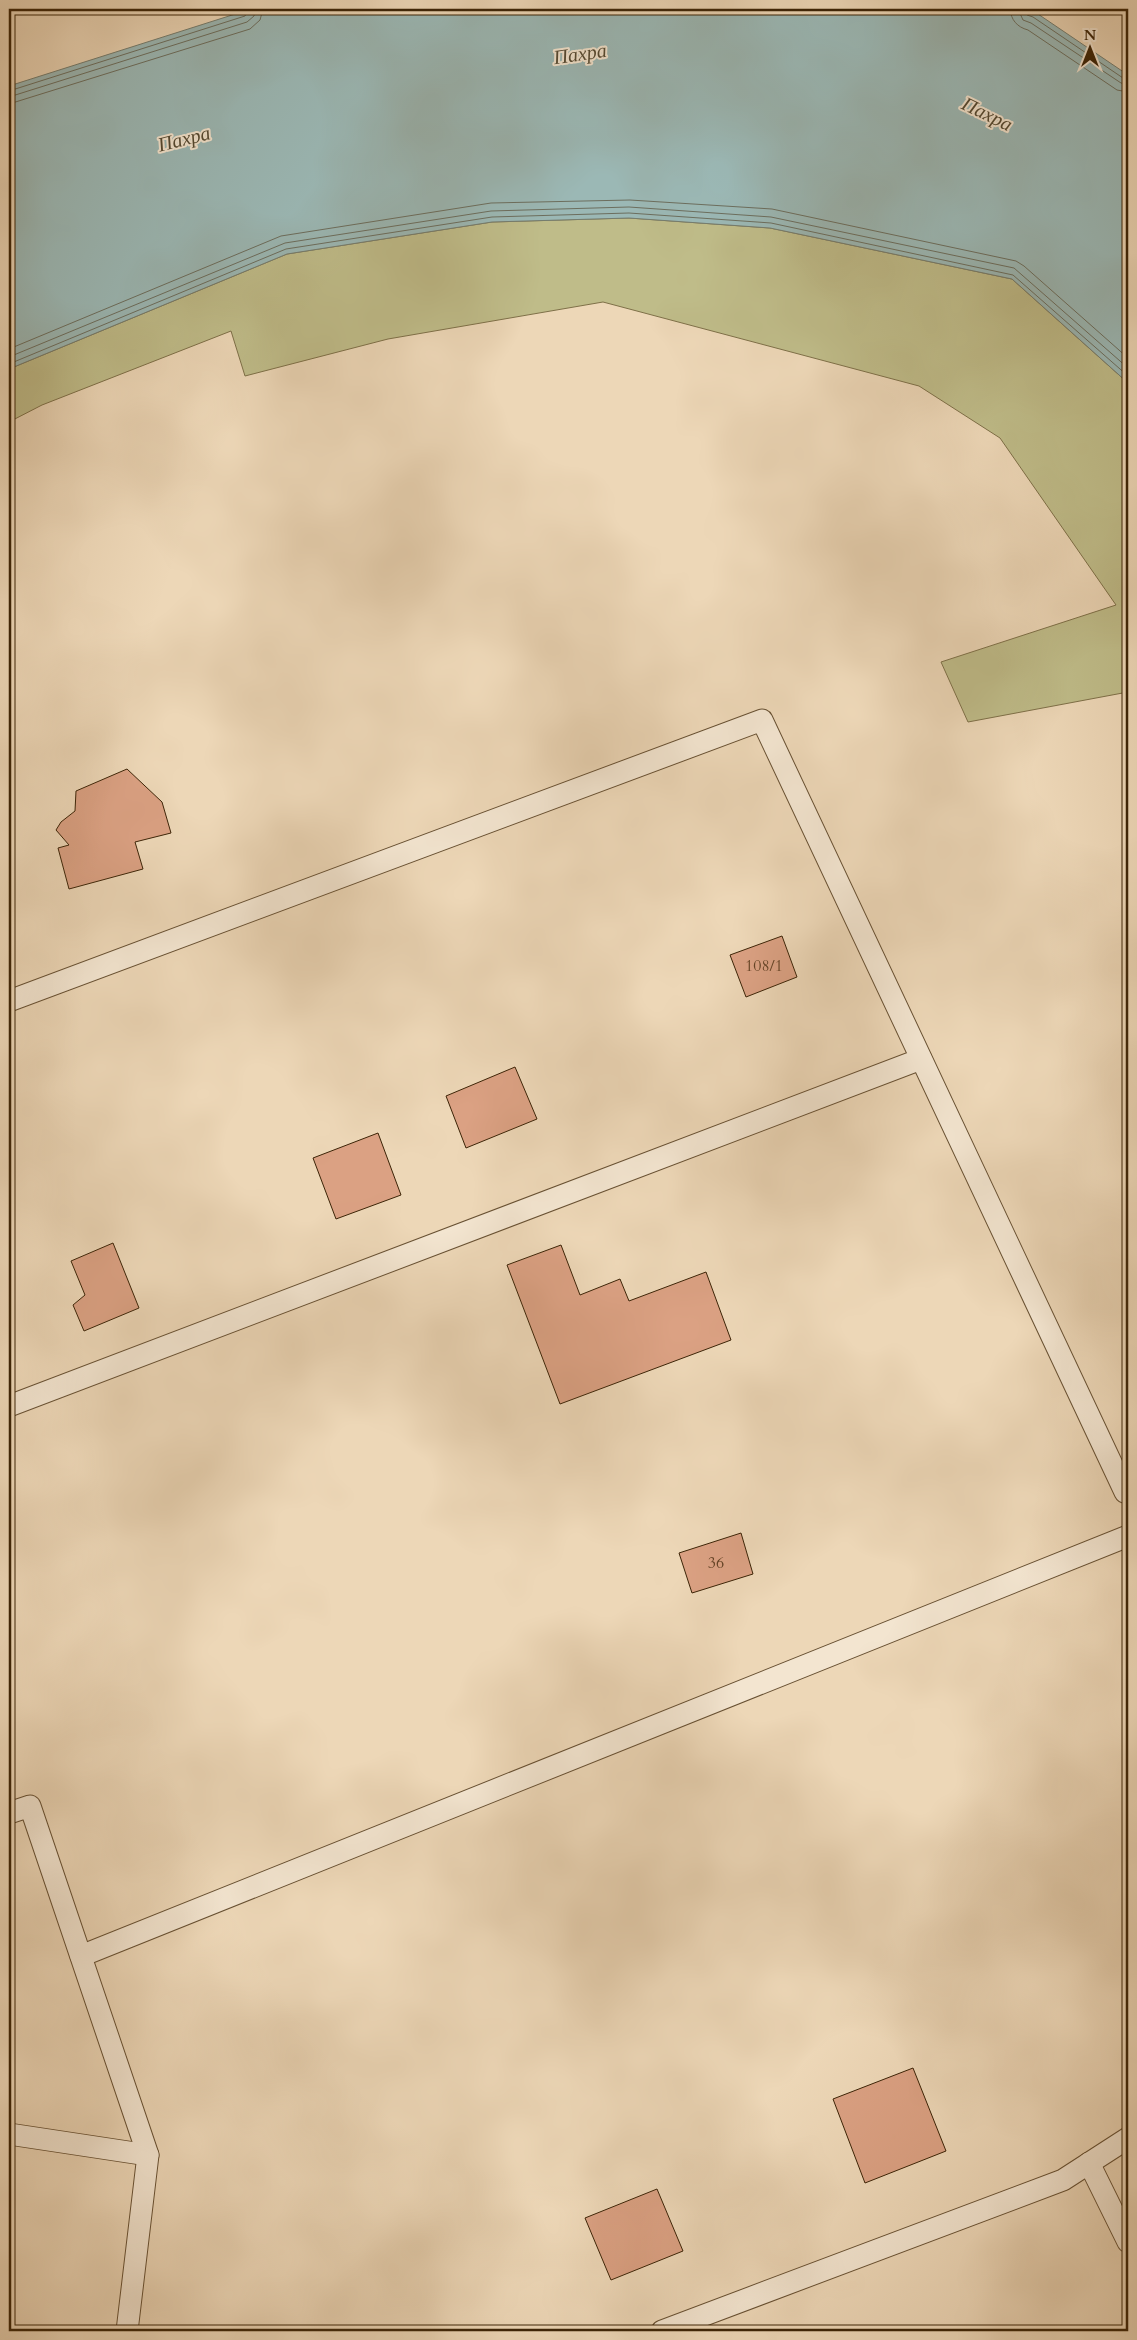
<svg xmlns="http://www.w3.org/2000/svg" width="1137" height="2340" font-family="Cardo,serif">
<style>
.green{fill:#bfbc89;stroke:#7e7048}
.water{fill:#9bb8b5;stroke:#757d6f}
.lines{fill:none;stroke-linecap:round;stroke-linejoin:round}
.shore{stroke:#6c6e5e;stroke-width:1}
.building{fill:#dba183;stroke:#3c2407}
.lane-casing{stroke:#685133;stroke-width:23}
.lane{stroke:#f3e5d0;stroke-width:21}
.labels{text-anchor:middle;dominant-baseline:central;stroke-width:4;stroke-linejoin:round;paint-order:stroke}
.number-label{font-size:16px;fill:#644326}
.water-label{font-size:20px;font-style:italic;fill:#544932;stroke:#f3e5d0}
</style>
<rect width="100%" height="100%" fill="#edd7b7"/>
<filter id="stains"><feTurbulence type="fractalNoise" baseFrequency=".004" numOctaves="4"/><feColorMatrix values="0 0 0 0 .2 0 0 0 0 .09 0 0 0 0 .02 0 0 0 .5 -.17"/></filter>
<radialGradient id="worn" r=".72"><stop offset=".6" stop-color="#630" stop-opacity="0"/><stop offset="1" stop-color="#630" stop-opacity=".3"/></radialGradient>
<path class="green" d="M 629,218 L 770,228 L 1012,279 L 1128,383 L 1128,692 L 968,722 L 941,662 L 1116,605 L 1000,438 L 919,386 L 603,302 L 388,339 L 245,376 L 231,331 L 42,405 L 9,422 L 9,369 L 287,254 L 492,222 Z"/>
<path class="water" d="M 251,9 L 1017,9 L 1035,12 L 1128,75 L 1128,383 L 1012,279 L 770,228 L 629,218 L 492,222 L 287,254 L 9,369 L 9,86 Z"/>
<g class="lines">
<g class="shore">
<path d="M 1010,9 C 1011,20 1017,27 1028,30 L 1117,90 L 1128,92"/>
<path d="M 1018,9 L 1023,20 L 1031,23 L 1121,83 L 1128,85"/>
<path d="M 1024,9 L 1027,15 L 1033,17 L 1123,78 L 1128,79"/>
<path d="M 9,91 L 245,16 L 249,9"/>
<path d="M 9,97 L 247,22 L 254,16 L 256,9"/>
<path d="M 9,104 L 250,29 L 260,20 L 263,9"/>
<path d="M 9,349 L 281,236 L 491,203 L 630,200 L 772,209 L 1016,261 L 1024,266 L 1128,358"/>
<path d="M 9,357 L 285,243 L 491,211 L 629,207 L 771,217 L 1014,268 L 1128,368"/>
<path d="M 9,364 L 286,249 L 492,217 L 629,213 L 771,223 L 1013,275 L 1128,376"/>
</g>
</g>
<g class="building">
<path d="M 127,769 L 162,802 L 171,833 L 135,842 L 143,869 L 69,889 L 58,848 L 69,845 L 56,830 L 61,822 L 75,811 L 76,791 Z"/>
<path d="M 782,936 L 797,977 L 746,997 L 730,955 Z"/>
<path d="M 515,1067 L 537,1119 L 466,1148 L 446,1096 Z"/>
<path d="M 378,1133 L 401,1195 L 336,1219 L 313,1158 Z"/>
<path d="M 113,1243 L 139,1308 L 84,1331 L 73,1305 L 85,1295 L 71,1261 Z"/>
<path d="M 561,1245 L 580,1295 L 620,1279 L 629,1301 L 706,1272 L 731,1340 L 560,1404 L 507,1265 Z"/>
<path d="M 741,1533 L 753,1574 L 692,1593 L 679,1553 Z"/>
<path d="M 913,2068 L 946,2151 L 865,2183 L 833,2099 Z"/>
<path d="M 657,2189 L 683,2251 L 611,2280 L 585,2218 Z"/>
</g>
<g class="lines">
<g class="lane-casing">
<g id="lane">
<path d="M 9,1001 L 762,720 L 1125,1492 L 1128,1492"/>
<path d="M 9,1406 L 921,1059"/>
<path d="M 9,1813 L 30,1806 L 148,2155 L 127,2331"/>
<path d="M 81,1956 L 1128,1536"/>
<path d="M 9,2134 L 148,2155"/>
<path d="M 1089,2163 L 1128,2242"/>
<path d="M 662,2331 L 1063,2180 L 1128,2138"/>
</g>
</g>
<use href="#lane" class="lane"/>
</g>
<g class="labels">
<g class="number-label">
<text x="764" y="966">108/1</text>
<text x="716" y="1563">36</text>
</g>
<g class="water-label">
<text transform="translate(580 54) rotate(-8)">Пахра</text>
<text transform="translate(987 114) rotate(26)">Пахра</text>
<text transform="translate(184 139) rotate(-14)">Пахра</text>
</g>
</g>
<rect width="1137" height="2340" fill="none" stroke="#edd7b7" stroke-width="30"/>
<rect x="10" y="10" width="1117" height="2320" fill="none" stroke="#3c2407" stroke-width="2.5"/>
<rect x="15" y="15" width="1107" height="2310" fill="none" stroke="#3c2407"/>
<g transform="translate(1090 48)" stroke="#f3e5d0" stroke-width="4" paint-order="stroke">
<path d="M0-4L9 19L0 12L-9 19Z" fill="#3c2407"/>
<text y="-8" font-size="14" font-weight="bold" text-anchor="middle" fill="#3c2407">N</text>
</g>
<rect width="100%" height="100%" filter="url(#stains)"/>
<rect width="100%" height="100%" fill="url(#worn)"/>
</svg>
